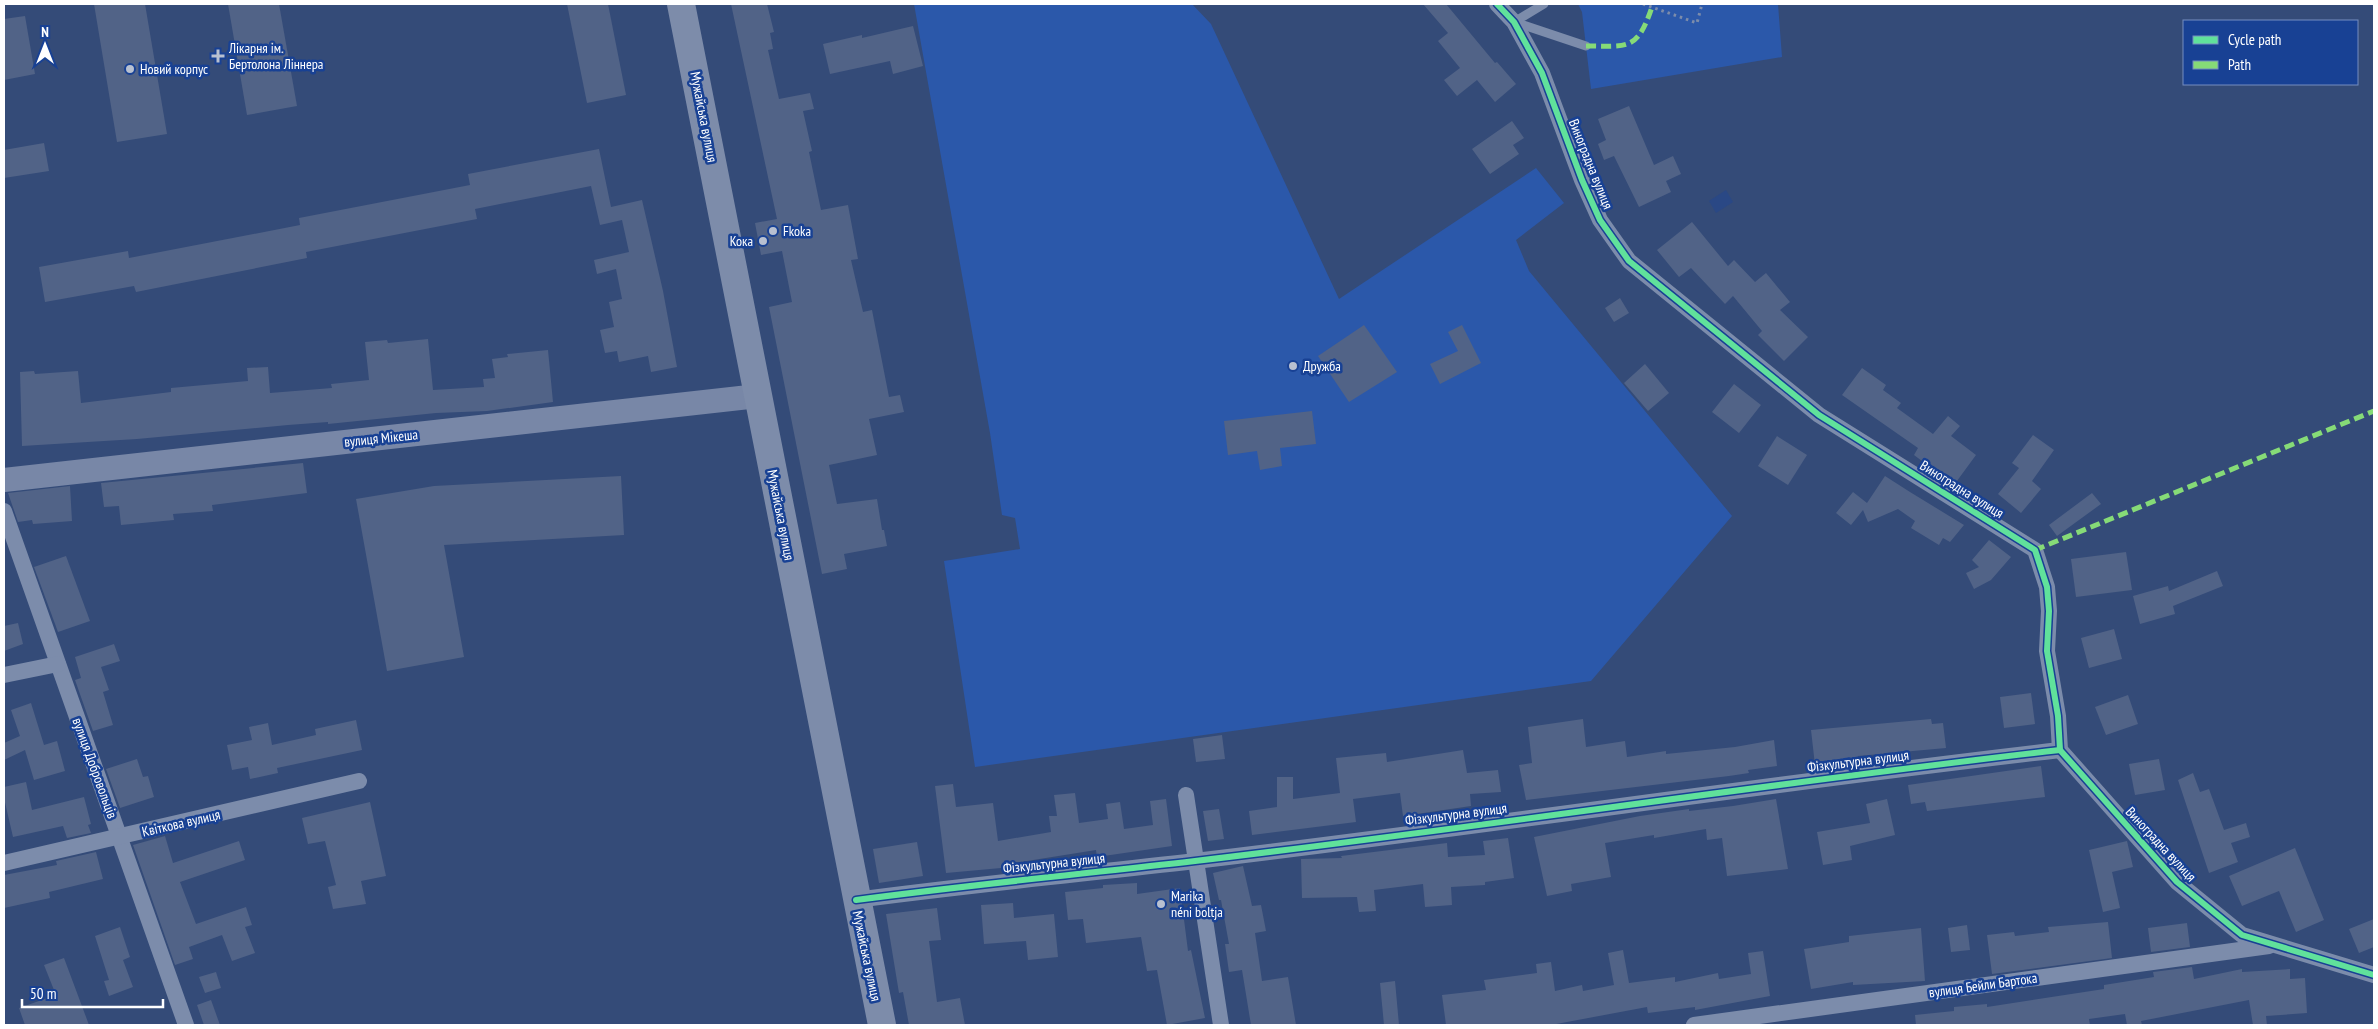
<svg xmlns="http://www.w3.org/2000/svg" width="2378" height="1029" font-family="'PT Sans Narrow',sans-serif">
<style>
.green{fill:#2b58aa}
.water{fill:#2a4885}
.building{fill:#516387}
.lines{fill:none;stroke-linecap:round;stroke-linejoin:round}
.path{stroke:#7c8cab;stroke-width:3;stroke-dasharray:2.5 4;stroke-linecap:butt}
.lane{stroke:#7c8cab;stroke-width:9}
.street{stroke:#7c8cab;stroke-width:16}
.secondary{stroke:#7887a7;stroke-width:24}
.highway{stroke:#7d8caa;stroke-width:28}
.quiet{stroke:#86db77;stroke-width:5;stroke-dasharray:10 5;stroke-linecap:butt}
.cycleway-casing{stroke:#184194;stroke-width:9}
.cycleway{stroke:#60e19b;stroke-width:6}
.poi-dot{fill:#b8c0d0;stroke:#184194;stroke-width:2}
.labels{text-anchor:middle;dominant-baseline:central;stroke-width:5;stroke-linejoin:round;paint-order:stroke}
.poi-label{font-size:14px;fill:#fff;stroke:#184194;text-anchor:start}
.street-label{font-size:14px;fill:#fff;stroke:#184194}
</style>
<rect width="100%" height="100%" fill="#344b78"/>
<g class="green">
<path d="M 914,4 L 1192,4 L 1211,24 L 1339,299 L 1536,168 L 1564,203 L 1516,240 L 1529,271 L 1732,516 L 1591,681 L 975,767 L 944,561 L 1020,549 L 1015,518 L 1002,515 L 990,433 Z"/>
<path d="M 1578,4 L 1778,4 L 1782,57 L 1591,89 L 1582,12 Z"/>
</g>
<path class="water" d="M 1726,190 L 1733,202 L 1716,213 L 1709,201 Z"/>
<g class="building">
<path d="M 94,4 L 145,4 L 167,134 L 117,142 Z"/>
<path d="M 228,4 L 279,4 L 297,106 L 247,115 Z"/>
<path d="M 567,4 L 608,4 L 626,95 L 587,103 Z"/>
<path d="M 731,4 L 767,4 L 774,32 L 770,33 L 773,49 L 768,50 L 779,99 L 810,93 L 814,109 L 803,111 L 812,151 L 809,152 L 821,210 L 848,205 L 858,259 L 851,260 L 863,312 L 872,310 L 889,397 L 900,395 L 904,412 L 869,419 L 877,455 L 829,465 L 837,504 L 877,499 L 882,530 L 884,530 L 887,546 L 844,554 L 847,569 L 822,574 L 769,307 L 792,302 L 782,251 L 761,255 L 755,223 L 777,219 Z"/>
<path d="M 1423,4 L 1446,4 L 1495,63 L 1497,62 L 1516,84 L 1495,102 L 1477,80 L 1457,96 L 1444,80 L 1460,68 L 1438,41 L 1448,33 Z"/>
<path d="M 25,16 L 35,74 L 4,80 L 4,19 Z"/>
<path d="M 913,26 L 923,66 L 893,74 L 890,61 L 830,74 L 823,44 L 862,35 L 862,38 Z"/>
<path d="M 1629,106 L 1654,165 L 1673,156 L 1681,174 L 1666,181 L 1671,192 L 1639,207 L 1614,156 L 1604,160 L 1598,144 L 1606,140 L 1598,119 Z"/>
<path d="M 1512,121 L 1524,138 L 1513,145 L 1519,154 L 1490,174 L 1472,149 Z"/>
<path d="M 44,143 L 49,171 L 4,178 L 4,150 Z"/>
<path d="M 599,149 L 611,207 L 642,200 L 663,291 L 677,367 L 651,372 L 648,356 L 619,362 L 617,351 L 605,353 L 600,330 L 614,327 L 609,302 L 622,299 L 616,269 L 597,274 L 594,260 L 629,252 L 622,220 L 600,225 L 591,186 L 475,209 L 477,219 L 306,252 L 307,258 L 136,292 L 134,286 L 45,302 L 39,267 L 128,251 L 129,258 L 300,225 L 299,218 L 470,185 L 468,174 Z"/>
<path d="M 1692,222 L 1728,266 L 1734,260 L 1755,282 L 1766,273 L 1790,302 L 1780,310 L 1808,337 L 1784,361 L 1758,335 L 1762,331 L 1733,296 L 1725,304 L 1691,268 L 1679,277 L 1657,250 Z"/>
<path d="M 1620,298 L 1629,313 L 1614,322 L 1605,308 Z"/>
<path d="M 1364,325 L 1397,372 L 1349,402 L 1318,356 Z"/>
<path d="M 1462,325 L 1481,363 L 1440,384 L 1430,364 L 1458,351 L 1448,332 Z"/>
<path d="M 428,339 L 433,390 L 484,387 L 483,379 L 495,378 L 492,359 L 508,357 L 507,354 L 548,350 L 553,402 L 487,411 L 436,413 L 328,424 L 328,422 L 288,425 L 137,439 L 22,446 L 20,372 L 34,371 L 35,374 L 78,371 L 81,403 L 171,392 L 171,388 L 248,381 L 247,368 L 268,367 L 270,393 L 332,388 L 331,384 L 369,380 L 365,342 L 387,340 L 388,343 Z"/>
<path d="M 1645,364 L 1669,393 L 1648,411 L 1624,383 Z"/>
<path d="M 1862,368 L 1886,385 L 1883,390 L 1901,403 L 1897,408 L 1933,434 L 1948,416 L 1960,426 L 1951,436 L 1976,455 L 1954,485 L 1914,455 L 1918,448 L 1842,395 Z"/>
<path d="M 1734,384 L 1761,405 L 1739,433 L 1712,412 Z"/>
<path d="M 1312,411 L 1316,444 L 1280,448 L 1282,466 L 1260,470 L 1257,451 L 1228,455 L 1224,421 Z"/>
<path d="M 2033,435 L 2054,450 L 2032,481 L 2041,489 L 2021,513 L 1998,494 L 2019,468 L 2012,463 Z"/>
<path d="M 1777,436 L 1807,455 L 1788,485 L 1758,466 Z"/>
<path d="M 303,463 L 307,493 L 212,505 L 213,511 L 173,514 L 174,520 L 121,525 L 119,506 L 104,507 L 101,483 Z"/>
<path d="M 621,476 L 624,535 L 444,545 L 464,657 L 387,671 L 356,499 L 434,486 Z"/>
<path d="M 1885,476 L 1910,492 L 1964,525 L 1950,542 L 1943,538 L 1939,545 L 1911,528 L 1915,521 L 1898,509 L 1868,522 L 1863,510 L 1851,525 L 1836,513 L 1853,492 L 1867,503 Z"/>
<path d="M 70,486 L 72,521 L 33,524 L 32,520 L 18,522 L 8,493 Z"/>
<path d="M 2092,493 L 2101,504 L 2057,536 L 2049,525 Z"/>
<path d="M 1989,540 L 2011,557 L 1991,580 L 1974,589 L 1966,573 L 1979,567 L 1972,560 Z"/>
<path d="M 2126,552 L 2132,590 L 2076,597 L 2071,559 Z"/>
<path d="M 66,556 L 90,621 L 58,632 L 34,567 Z"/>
<path d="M 2217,571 L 2223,586 L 2173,606 L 2175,614 L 2140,624 L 2133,596 L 2168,586 L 2169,591 Z"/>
<path d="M 18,623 L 23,644 L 4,651 L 4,626 Z"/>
<path d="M 2114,629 L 2122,659 L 2089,668 L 2081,638 Z"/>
<path d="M 114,644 L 120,661 L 101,667 L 109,690 L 103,692 L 113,725 L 93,731 L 75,680 L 81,678 L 75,657 Z"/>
<path d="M 2031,693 L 2035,724 L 2004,728 L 2000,697 Z"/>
<path d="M 2128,695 L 2138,724 L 2106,735 L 2095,707 Z"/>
<path d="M 31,703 L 44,745 L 57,741 L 65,771 L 34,780 L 25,750 L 4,760 L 4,743 L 20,736 L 11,710 Z"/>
<path d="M 1583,719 L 1586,747 L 1625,741 L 1627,757 L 1666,751 L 1666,754 L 1735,747 L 1774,740 L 1777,766 L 1748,770 L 1749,773 L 1729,776 L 1526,800 L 1519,765 L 1532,763 L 1528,727 Z"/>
<path d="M 1931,719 L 1932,724 L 1943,723 L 1946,748 L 1858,756 L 1858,760 L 1815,765 L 1811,730 Z"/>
<path d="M 356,720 L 362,750 L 277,768 L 278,773 L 250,779 L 248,767 L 232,770 L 227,745 L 252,740 L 249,727 L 268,723 L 272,745 L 316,735 L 315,729 Z"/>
<path d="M 1222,735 L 1225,759 L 1196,762 L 1193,739 Z"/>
<path d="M 1463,750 L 1467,773 L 1498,770 L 1501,792 L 1470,794 L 1471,806 L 1403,816 L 1400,793 L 1353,799 L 1356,822 L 1252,835 L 1249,811 L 1277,807 L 1277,777 L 1293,777 L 1293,799 L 1340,793 L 1336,758 L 1386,753 L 1387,762 Z"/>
<path d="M 137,759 L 143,777 L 148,776 L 154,797 L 120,808 L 106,769 Z"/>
<path d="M 2159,759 L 2165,790 L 2135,795 L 2129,764 Z"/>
<path d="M 2041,766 L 2045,797 L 1927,811 L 1925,802 L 1911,804 L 1908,785 Z"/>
<path d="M 2193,773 L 2200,792 L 2209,789 L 2224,830 L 2246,823 L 2250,837 L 2231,843 L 2238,862 L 2209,873 L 2178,780 Z"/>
<path d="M 26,782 L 32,810 L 84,797 L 91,824 L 88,825 L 91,833 L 67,838 L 63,826 L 13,837 L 4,798 L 4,787 Z"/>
<path d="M 953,784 L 956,807 L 993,803 L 998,841 L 1051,832 L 1049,816 L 1057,816 L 1054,795 L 1075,793 L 1079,823 L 1108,819 L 1106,804 L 1120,802 L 1124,829 L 1153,825 L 1150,801 L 1166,799 L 1172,846 L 1097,857 L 1096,850 L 1001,865 L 1001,868 L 946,873 L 935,786 Z"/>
<path d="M 1776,799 L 1788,869 L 1727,876 L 1722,838 L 1707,840 L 1706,829 L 1654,838 L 1654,835 L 1605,843 L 1611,877 L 1571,884 L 1572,891 L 1547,896 L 1534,837 L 1640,816 L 1689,809 L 1689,811 L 1733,806 Z"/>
<path d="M 1887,799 L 1895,835 L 1850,846 L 1852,860 L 1823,865 L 1817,832 L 1870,823 L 1866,804 Z"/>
<path d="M 370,802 L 386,876 L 361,881 L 366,904 L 333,909 L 328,887 L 336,885 L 325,841 L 308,844 L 302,818 Z"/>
<path d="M 1219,809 L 1224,839 L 1208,841 L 1203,811 Z"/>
<path d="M 165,836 L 173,863 L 239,841 L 245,860 L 180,882 L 196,924 L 246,907 L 252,925 L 245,927 L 255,953 L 232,961 L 222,935 L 189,947 L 193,959 L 175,965 L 133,845 Z"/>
<path d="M 1508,838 L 1514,878 L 1485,882 L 1485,885 L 1451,887 L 1452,905 L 1425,907 L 1423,884 L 1374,890 L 1376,911 L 1359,912 L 1357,897 L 1302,898 L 1301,859 L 1342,858 L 1341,856 L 1447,843 L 1448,857 L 1485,855 L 1483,841 Z"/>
<path d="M 2127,841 L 2133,867 L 2112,872 L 2120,908 L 2103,912 L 2089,850 Z"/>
<path d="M 917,842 L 923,876 L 879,883 L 873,849 Z"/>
<path d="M 2295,848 L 2324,920 L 2296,932 L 2279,891 L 2242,906 L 2229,876 Z"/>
<path d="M 96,852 L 103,879 L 49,892 L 50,898 L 4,908 L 4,875 L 57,865 L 56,861 Z"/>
<path d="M 1243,866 L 1252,906 L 1261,905 L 1266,931 L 1255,933 L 1262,981 L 1288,977 L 1296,1025 L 1251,1025 L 1242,970 L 1229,972 L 1225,944 L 1229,944 L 1221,900 L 1219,900 L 1213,873 Z"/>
<path d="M 1137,883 L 1137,894 L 1180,888 L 1188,951 L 1191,950 L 1205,1018 L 1167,1025 L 1157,970 L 1147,971 L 1141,937 L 1086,943 L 1083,919 L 1068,920 L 1065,892 L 1103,888 L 1103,885 Z"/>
<path d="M 1013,903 L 1014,918 L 1054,914 L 1058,957 L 1028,960 L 1026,941 L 984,944 L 981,905 Z"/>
<path d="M 937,908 L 941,940 L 929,941 L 937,1002 L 960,998 L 965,1025 L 909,1025 L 903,992 L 899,993 L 886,914 Z"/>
<path d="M 2374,919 L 2374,947 L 2359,953 L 2349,929 Z"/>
<path d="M 2108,922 L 2112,958 L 1992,974 L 1987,935 L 2014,932 L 2015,936 L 2049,932 L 2048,927 Z"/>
<path d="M 2187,923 L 2190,947 L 2151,952 L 2148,928 Z"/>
<path d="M 1967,925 L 1970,950 L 1951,952 L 1948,928 Z"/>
<path d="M 120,927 L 130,957 L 123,960 L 133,987 L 109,996 L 104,981 L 109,980 L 95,936 Z"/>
<path d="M 1921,928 L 1925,981 L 1853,985 L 1853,982 L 1811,989 L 1804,949 L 1849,942 L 1849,936 Z"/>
<path d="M 1623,950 L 1629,983 L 1675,977 L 1675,982 L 1718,973 L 1719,979 L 1751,974 L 1748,953 L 1763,951 L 1770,996 L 1695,1010 L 1695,1007 L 1648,1013 L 1647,1007 L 1551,1025 L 1446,1025 L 1442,995 L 1486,990 L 1484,980 L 1537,973 L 1536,964 L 1551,962 L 1555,991 L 1582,985 L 1583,991 L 1614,985 L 1608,953 Z"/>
<path d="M 64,958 L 89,1025 L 25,1025 L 19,1008 L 56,995 L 44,965 Z"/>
<path d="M 2192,967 L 2194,979 L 2242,969 L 2242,972 L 2290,969 L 2290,979 L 2305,978 L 2307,1013 L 2266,1016 L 2267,1025 L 2253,1025 L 2249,1000 L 2141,1021 L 2142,1025 L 2127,1025 L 2125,1014 L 2089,1019 L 2090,1025 L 1916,1025 L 1915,1015 L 1954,1011 L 1954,1007 L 1987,1004 L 1987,1007 L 2104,989 L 2104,985 L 2154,977 L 2153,972 Z"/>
<path d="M 216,972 L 221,988 L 205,993 L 199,977 Z"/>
<path d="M 1395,981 L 1399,1025 L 1384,1025 L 1380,983 Z"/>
<path d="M 211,1000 L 220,1025 L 204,1025 L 197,1005 Z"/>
</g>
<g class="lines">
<path class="path" d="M 1643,4 L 1697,23 L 1702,4"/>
<path class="lane" d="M 1544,4 L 1514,22 L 1586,46"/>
<g class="street">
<path d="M 1497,4 L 1514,22 L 1542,73 L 1582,180 L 1600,220 L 1629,261 L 1819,415 L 2035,550 L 2047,587 L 2049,611 L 2047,651 L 2058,716 L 2060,750 L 2177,882 L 2242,935 L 2374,975"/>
<path d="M 4,511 L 186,1025"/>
<path d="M 4,675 L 58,664"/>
<path d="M 1186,795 L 1221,1025"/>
<path d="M 4,863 L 359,781"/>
<path d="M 856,900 C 969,885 1082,874 1195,861 C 1483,827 1771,783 2060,750"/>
<path d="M 1694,1025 L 2269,946"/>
</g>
<path class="secondary" d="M 4,480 L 758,396"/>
<path class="highway" d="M 681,4 L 882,1025"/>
<g class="quiet">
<path d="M 1586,46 C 1629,46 1637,51 1652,7"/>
<path d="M 2035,550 L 2374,411"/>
</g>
<g class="cycleway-casing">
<g id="cycleway">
<path d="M 1497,4 L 1514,22 L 1542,73 L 1582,180 L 1600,220 L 1629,261 L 1819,415 L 2035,550 L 2047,587 L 2049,611 L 2047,651 L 2058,716 L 2060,750 L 2177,882 L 2242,935 L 2374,975"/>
<path d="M 856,900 C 969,885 1082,874 1195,861 C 1483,827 1771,783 2060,750"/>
</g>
</g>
<use href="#cycleway" class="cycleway"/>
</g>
<g class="poi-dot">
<path d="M215.5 48.5h5v5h5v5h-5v5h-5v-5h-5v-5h5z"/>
<circle cx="130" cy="69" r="5"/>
<circle cx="773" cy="231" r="5"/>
<circle cx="763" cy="241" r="5"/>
<circle cx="1293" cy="366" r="5"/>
<circle cx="1161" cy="904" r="5"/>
</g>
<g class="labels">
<g class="poi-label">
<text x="229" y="48">Лікарня ім.<tspan x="229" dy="16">Бертолона Ліннера</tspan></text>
<text x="140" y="69">Новий корпус</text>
<text x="783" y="231">Fkoka</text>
<text x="753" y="241" text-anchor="end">Кока</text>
<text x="1303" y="366">Дружба</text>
<text x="1171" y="896">Marika<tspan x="1171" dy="16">néni boltja</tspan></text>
</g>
<g class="street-label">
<text transform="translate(704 117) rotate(79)">Мужайська вулиця</text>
<text transform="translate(1591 164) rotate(68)">Виноградна вулиця</text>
<text transform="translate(381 438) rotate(-6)">вулиця Мікеша</text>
<text transform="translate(1962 489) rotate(32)">Виноградна вулиця</text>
<text transform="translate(781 515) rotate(79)">Мужайська вулиця</text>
<text transform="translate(1858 761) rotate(-7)">Фізкультурна вулиця</text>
<text transform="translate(95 768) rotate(70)">вулиця Добровольців</text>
<text transform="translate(1456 814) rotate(-7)">Фізкультурна вулиця</text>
<text transform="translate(181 823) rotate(-13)">Квіткова вулиця</text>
<text transform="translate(2161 844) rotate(47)">Виноградна вулиця</text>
<text transform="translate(1054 863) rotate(-6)">Фізкультурна вулиця</text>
<text transform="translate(867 956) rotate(78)">Мужайська вулиця</text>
<text transform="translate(1983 985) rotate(-8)">вулиця Бейли Бартока</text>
</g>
</g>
<rect width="2378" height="1029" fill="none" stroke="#ffffff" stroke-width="10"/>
<rect x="2183" y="20" width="175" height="65" fill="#184194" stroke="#748dbf"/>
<rect x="2193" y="36" width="25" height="8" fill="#60e19b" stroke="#748dbf"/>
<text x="2228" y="45" font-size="15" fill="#ffffff">Cycle path</text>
<rect x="2193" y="61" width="25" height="8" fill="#86db77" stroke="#748dbf"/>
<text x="2228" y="70" font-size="15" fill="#ffffff">Path</text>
<g transform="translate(45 45)" stroke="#184194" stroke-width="4" paint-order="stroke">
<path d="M0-4L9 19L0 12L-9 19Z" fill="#ffffff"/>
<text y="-8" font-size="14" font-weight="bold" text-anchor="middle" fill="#ffffff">N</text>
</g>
<path d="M22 999v8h141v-8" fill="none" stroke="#ffffff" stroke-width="2.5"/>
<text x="30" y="999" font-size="15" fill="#ffffff" stroke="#184194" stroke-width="4" paint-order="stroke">50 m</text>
</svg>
